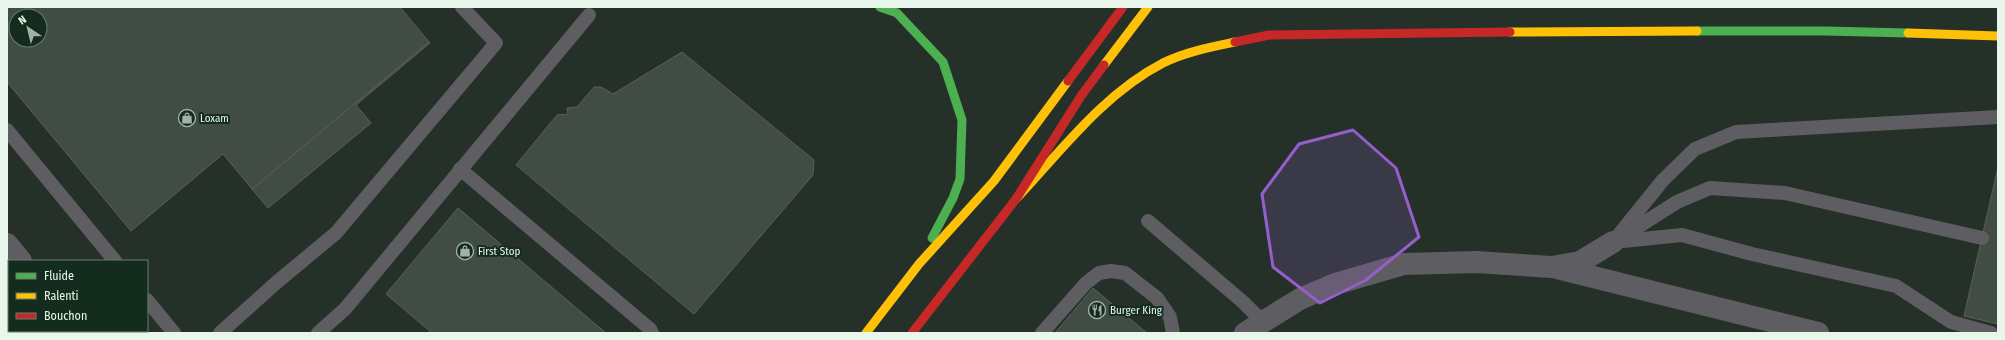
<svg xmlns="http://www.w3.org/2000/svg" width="2005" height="340" font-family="'Fira Sans Condensed',sans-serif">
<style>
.building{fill:#414c45;stroke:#57615a;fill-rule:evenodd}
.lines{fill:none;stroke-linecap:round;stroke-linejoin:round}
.lane{stroke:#5e5d62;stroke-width:14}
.street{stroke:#5e5d62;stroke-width:22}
.fast{stroke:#4caf50;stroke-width:9}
.slow{stroke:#ffc107;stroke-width:9}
.jam{stroke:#c62828;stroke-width:9}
.marked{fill:#965eca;fill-opacity:0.2;stroke:#965eca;stroke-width:3;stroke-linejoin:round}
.labels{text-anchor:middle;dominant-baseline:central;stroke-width:4;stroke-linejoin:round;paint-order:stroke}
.poi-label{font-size:11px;fill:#e8f6ec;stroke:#142c1d;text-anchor:start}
</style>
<rect width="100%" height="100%" fill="#243028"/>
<g class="building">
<path d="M 7,7 L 400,7 L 429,42 L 252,189 L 223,154 L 131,231 L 7,82 ZM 16,16 L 40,16 L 40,40 L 16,40 Z"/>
<path d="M 429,42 L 430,43 L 356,105 L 371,123 L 268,208 L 252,189 Z"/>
<path d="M 682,52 L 814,160 L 813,175 L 694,314 L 516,165 L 557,115 L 568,114 L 567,108 L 577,107 L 594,87 L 601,87 L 613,94 Z"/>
<path d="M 1998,167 L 1998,324 L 1964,316 Z"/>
<path d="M 458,208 L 606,333 L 432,333 L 386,294 Z"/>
<path d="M 1093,288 L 1147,333 L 1055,333 Z"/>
</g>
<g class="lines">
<g class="lane">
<path d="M 7,130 L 115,261"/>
<path d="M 460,169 L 650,329 L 652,333"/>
<path d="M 1148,221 L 1243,302 L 1262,321"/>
<path d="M 1622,237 L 1677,202 L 1710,188 L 1785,193 L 1982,238"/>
<path d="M 1613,242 L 1663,180 L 1695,149 L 1736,132 L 1998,117"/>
<path d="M 1613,242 L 1682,235 L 1752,254 L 1896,286 L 1951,322 L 1991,333"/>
<path d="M 147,300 L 174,333"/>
<path d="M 220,333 L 277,282 L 336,233 L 496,43 L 462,7"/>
<path d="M 318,333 L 345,309 L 589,15"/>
<path d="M 1042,333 L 1086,283 L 1099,273 L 1111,271 L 1125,273 L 1157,298 L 1170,317 L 1173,333"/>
</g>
<g class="street">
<path d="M 7,244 L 21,261"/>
<path d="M 1557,268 L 1818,333"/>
<path d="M 81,331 L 82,333"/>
<path d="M 1245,333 L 1300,299 L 1335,284 L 1404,264 L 1476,262 L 1552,267 L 1580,262 L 1613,242"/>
</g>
<g class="fast">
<path d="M 880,7 L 897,13 L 943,62 L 962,120 L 960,179 L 953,198 L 932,238"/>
<path d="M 1697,31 L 1825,31 L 1908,33"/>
</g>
<g class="slow">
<path d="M 1510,32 L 1697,31"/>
<path d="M 1908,33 L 1998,36"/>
<path d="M 1104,65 L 1148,7"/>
<path d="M 1016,199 C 1061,151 1103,94 1163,63 C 1185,52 1211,47 1235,42"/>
<path d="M 866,333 L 919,264 L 994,181 L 1068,81"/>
</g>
<g class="jam">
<path d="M 1235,42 L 1269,35 L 1510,32"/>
<path d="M 1068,81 L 1123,7"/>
<path d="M 912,333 L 1016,199 L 1081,96 L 1104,65"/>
</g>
</g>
<path class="marked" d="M 1353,130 L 1396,168 L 1419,237 L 1366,280 L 1320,303 L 1273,267 L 1262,194 L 1299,144 Z"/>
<defs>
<g id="shop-ring" transform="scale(0.9)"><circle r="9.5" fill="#142c1d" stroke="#a3b1a7" stroke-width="1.5"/><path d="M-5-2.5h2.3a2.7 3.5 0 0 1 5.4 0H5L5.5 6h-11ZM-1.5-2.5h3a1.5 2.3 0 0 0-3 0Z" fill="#a3b1a7"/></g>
<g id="restaurant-ring" transform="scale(0.9)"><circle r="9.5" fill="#142c1d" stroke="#a3b1a7" stroke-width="1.5"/><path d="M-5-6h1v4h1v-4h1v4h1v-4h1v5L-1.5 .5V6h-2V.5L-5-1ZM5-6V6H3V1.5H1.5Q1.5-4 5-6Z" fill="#a3b1a7"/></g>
</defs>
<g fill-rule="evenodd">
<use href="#shop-ring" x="187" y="118"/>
<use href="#shop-ring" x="465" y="251"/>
<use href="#restaurant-ring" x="1097" y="310"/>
</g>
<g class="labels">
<g class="poi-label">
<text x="200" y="118">Loxam</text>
<text x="478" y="251">First Stop</text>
<text x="1110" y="310">Burger King</text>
</g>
</g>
<rect width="2005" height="340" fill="none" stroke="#e8f6ec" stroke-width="16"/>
<rect x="8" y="260" width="140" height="72" fill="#142c1d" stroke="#697d70"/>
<rect x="16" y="273" width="20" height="6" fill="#4caf50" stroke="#697d70"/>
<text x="44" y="280" font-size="12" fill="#e8f6ec">Fluide</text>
<rect x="16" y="293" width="20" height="6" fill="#ffc107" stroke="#697d70"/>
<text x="44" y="300" font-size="12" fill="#e8f6ec">Ralenti</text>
<rect x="16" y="313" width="20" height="6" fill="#c62828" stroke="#697d70"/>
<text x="44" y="320" font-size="12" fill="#e8f6ec">Bouchon</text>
<g transform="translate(28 28) rotate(325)"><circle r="19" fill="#142c1d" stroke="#697d70"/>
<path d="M0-3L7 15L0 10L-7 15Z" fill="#a3b1a7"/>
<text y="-6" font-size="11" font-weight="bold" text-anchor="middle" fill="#e8f6ec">N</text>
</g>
</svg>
